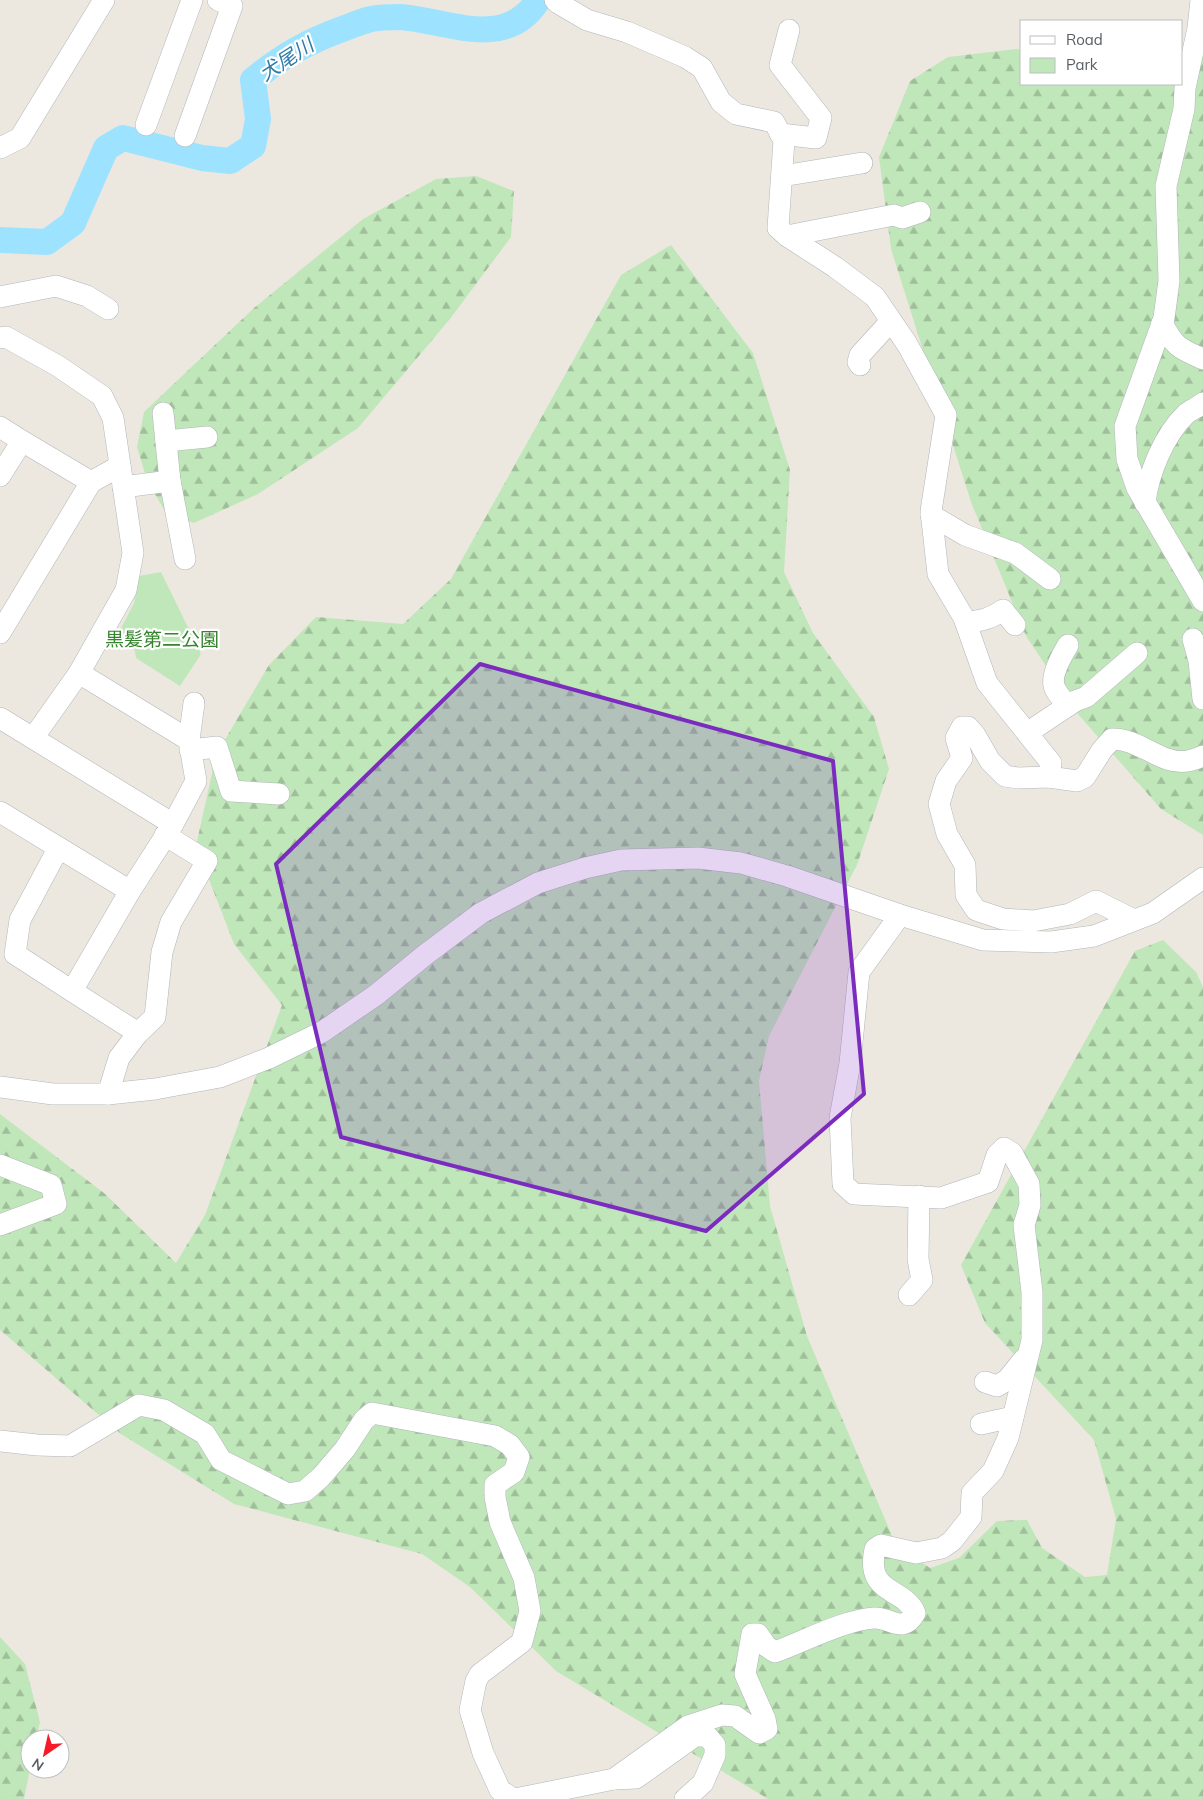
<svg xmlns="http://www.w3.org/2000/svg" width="1203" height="1799" font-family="Mulish,'Noto Sans JP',sans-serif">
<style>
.forest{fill:url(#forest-firs)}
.green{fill:#c0e7b9}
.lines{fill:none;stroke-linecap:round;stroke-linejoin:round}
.river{stroke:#9de3ff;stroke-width:26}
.minor-casing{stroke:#b1b5b9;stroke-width:22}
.minor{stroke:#fff;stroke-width:21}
.marked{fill:#7b2cbf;fill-opacity:0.2;stroke:#7b2cbf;stroke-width:4;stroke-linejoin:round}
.labels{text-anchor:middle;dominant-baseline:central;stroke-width:4.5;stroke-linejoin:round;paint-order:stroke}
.park-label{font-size:19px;fill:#35852d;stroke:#fff}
.water-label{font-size:20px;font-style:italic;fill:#2f7ba7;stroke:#fff}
</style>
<defs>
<pattern id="forest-firs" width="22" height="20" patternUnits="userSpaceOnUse" patternTransform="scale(1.25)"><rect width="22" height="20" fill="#c0e7b9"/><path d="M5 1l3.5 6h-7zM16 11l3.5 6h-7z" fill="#9fbe9a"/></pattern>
</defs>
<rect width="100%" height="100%" fill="#ede8df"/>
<g class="forest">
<path d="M 1016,49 L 1022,50 L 1022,84 L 1182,84 L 1198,60 L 1203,56 L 1203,835 L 1161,809 L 1078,714 L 1026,636 L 971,502 L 891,249 L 879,157 L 910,81 L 948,57 Z"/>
<path d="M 476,176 L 514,191 L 511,237 L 450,319 L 358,428 L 258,494 L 194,523 L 167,515 L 147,480 L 137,447 L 144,412 L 254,308 L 363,219 L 436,179 Z"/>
<path d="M 671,245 L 753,353 L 790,470 L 784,572 L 813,633 L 874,717 L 889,769 L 857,865 L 769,1036 L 759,1081 L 770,1206 L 807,1336 L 896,1545 L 930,1568 L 959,1558 L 997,1521 L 1027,1520 L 1042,1548 L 1085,1577 L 1107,1575 L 1116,1519 L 1094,1440 L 985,1323 L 961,1265 L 1135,951 L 1163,940 L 1196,972 L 1203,987 L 1203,1799 L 768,1799 L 556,1671 L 470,1587 L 422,1554 L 234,1504 L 121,1434 L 0,1330 L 0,1114 L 104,1193 L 176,1263 L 205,1215 L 282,1005 L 234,944 L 196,846 L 216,755 L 269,665 L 316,617 L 403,624 L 451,579 L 621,275 Z"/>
<path d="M 0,1637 L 25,1664 L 40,1722 L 36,1739 L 30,1739 L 30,1769 L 24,1799 L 0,1799 Z"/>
</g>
<path class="green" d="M 161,572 L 201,654 L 180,686 L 136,658 L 134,646 L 117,636 L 134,603 L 139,576 Z"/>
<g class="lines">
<path class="river" d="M 0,240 L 47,242 L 73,223 L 106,148 L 123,138 L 202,158 L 230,161 L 253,146 L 258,119 L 253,80 C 283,55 309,41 345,28 C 353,25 362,21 371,19 C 380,17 392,17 401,17 C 448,21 506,51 538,0"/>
<g class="minor-casing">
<g id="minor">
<path d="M 555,0 L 558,3 L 587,20 L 627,32 L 685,57 L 702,68 L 721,102 L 736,114 L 774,122 L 784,140 L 778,228 L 787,236 L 835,267 L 875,297 L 907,344 L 946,415 L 931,511 L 938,574 L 964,618 L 987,683 L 1051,763 L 1049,777"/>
<path d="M 1201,0 L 1198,28 L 1185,88 L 1184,109 L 1166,186 L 1169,281 L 1164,318 L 1125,426 L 1127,459 L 1137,488 L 1203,601"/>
<path d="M 146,125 L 192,0"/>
<path d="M 780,134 L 816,138 L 821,118 L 780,65 L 789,30"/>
<path d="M 185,136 L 232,6 L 218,0"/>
<path d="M 0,148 L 20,138 L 104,0"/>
<path d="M 782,176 L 862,163"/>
<path d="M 787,236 L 894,215 L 902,218 L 920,212"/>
<path d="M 0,297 L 56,286 L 87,296 L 108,309"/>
<path d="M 1162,323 C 1175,347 1178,348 1203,359"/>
<path d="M 0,338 L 6,337 L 58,366 L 102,396 L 113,418 L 133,553 L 126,590 L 79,673 L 33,738"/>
<path d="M 860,365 L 858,362 L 860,355 L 891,321"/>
<path d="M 0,427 L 22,441 L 0,476"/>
<path d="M 22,441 L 91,482"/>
<path d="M 166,441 L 207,437"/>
<path d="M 170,481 L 185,559"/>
<path d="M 123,487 L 170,481 L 163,413"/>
<path d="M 1145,503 C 1148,474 1164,435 1186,414 C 1191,410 1198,407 1203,403"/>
<path d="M 931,515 L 965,535 L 1015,553 L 1050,579"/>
<path d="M 966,622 C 981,621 990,619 1003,610 L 1015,625"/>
<path d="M 0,633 L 91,482 L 120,466"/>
<path d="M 1193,639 L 1199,661 L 1203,699"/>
<path d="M 1068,706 C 1063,700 1056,693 1054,686 C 1051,675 1062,655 1068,645"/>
<path d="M 0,718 L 173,824"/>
<path d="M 1027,733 L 1075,701 L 1086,697 L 1137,653"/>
<path d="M 189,740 L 194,703"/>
<path d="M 190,750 L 217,747 L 231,791 L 279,794"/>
<path d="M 0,812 L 130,891"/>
<path d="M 58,849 L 20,920 L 15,954 L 72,991 L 130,891 L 173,824 L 196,781 L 189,740 L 79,673"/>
<path d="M 1134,920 L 1096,901 L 1070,914 L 1033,921 L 1003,919 L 976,910 L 966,895 L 965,865 L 947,834 L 939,804 L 946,781 L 962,758 L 956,738 L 962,727 L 968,727 L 975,735 L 990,761 L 1005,776 L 1018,778 L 1049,777 L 1077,781 L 1085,777 L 1102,750 L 1112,739 C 1139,738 1162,766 1188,761 C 1193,760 1198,758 1203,756"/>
<path d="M 72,991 L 138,1033"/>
<path d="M 0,1087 L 53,1094 L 108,1094 L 155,1089 L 220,1077 L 269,1058 L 322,1032 L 376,995 L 425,955 L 481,913 L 538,883 L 585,868 L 621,860 L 698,858 L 741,863 L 787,876 L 900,915 L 983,940 L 1051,942 L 1094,936 L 1153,913 L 1203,878"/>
<path d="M 108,1094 L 119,1058 L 138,1033 L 155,1017 L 162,952 L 171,922 L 207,861 L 165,835"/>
<path d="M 0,1165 L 51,1185 L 56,1204 L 0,1225"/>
<path d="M 909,1295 L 922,1280 L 918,1259 L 919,1196"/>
<path d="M 985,1382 L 997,1386 L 1007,1380 L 1024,1359"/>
<path d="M 981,1424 L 1013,1417"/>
<path d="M 0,1441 L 37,1445 L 70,1446 L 139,1405 L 164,1410 L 205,1434 L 221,1460 L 288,1494 L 305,1491 L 321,1477 L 345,1449 L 364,1420 L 372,1413 L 495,1436 L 510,1445 L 519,1457 L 514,1472 L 495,1485 L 495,1497 L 500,1522 L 524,1578 L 530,1611 L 522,1642 L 480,1674 L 476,1681 L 470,1710 L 483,1753 L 500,1790 L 513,1799"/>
<path d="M 515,1799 L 614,1779"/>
<path d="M 685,1799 L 703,1783 L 715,1755 L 715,1745 L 707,1736 L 695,1736 L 636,1778 L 614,1779 L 688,1726 L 722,1715 L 735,1716 L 759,1733 L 767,1729 L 765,1719 L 745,1674 L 752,1634 L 758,1634 L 766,1646 L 775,1652 C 805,1641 844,1620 874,1618 C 891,1617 903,1635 915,1613 C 904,1587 865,1595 875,1549 L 881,1545 L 916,1553 L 942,1548 L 952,1541 L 971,1517 L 972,1493 L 993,1471 L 1008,1438 L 1032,1340 L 1032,1292 L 1024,1225 L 1030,1205 L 1029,1184 L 1012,1153 L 1004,1148 L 997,1155 L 988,1182 L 941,1198 L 854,1194 L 843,1184 L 840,1118 L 850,1063 L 859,972 L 900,915"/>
</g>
</g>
<use href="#minor" class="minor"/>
</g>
<path class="marked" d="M 480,664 L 833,761 L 864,1094 L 706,1231 L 341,1137 L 276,864 Z"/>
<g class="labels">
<g class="park-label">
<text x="162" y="639">黒髪第二公園</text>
</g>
<g class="water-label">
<text transform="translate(286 59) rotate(-33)">犬尾川</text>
</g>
</g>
<rect x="1020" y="20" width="162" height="65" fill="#ffffff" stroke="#bcbfc0"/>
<rect x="1030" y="36" width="25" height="8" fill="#ffffff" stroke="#bcbfc0"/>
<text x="1066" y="45" font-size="15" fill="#585e62">Road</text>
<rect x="1030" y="58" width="25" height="15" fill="#c0e7b9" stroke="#bcbfc0"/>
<text x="1066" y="70" font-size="15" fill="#585e62">Park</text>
<g transform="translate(45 1754) rotate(214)"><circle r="24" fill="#ffffff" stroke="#bcbfc0"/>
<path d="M0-4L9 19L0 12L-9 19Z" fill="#f71b2a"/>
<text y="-8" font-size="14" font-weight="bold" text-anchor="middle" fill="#585e62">N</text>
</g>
</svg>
